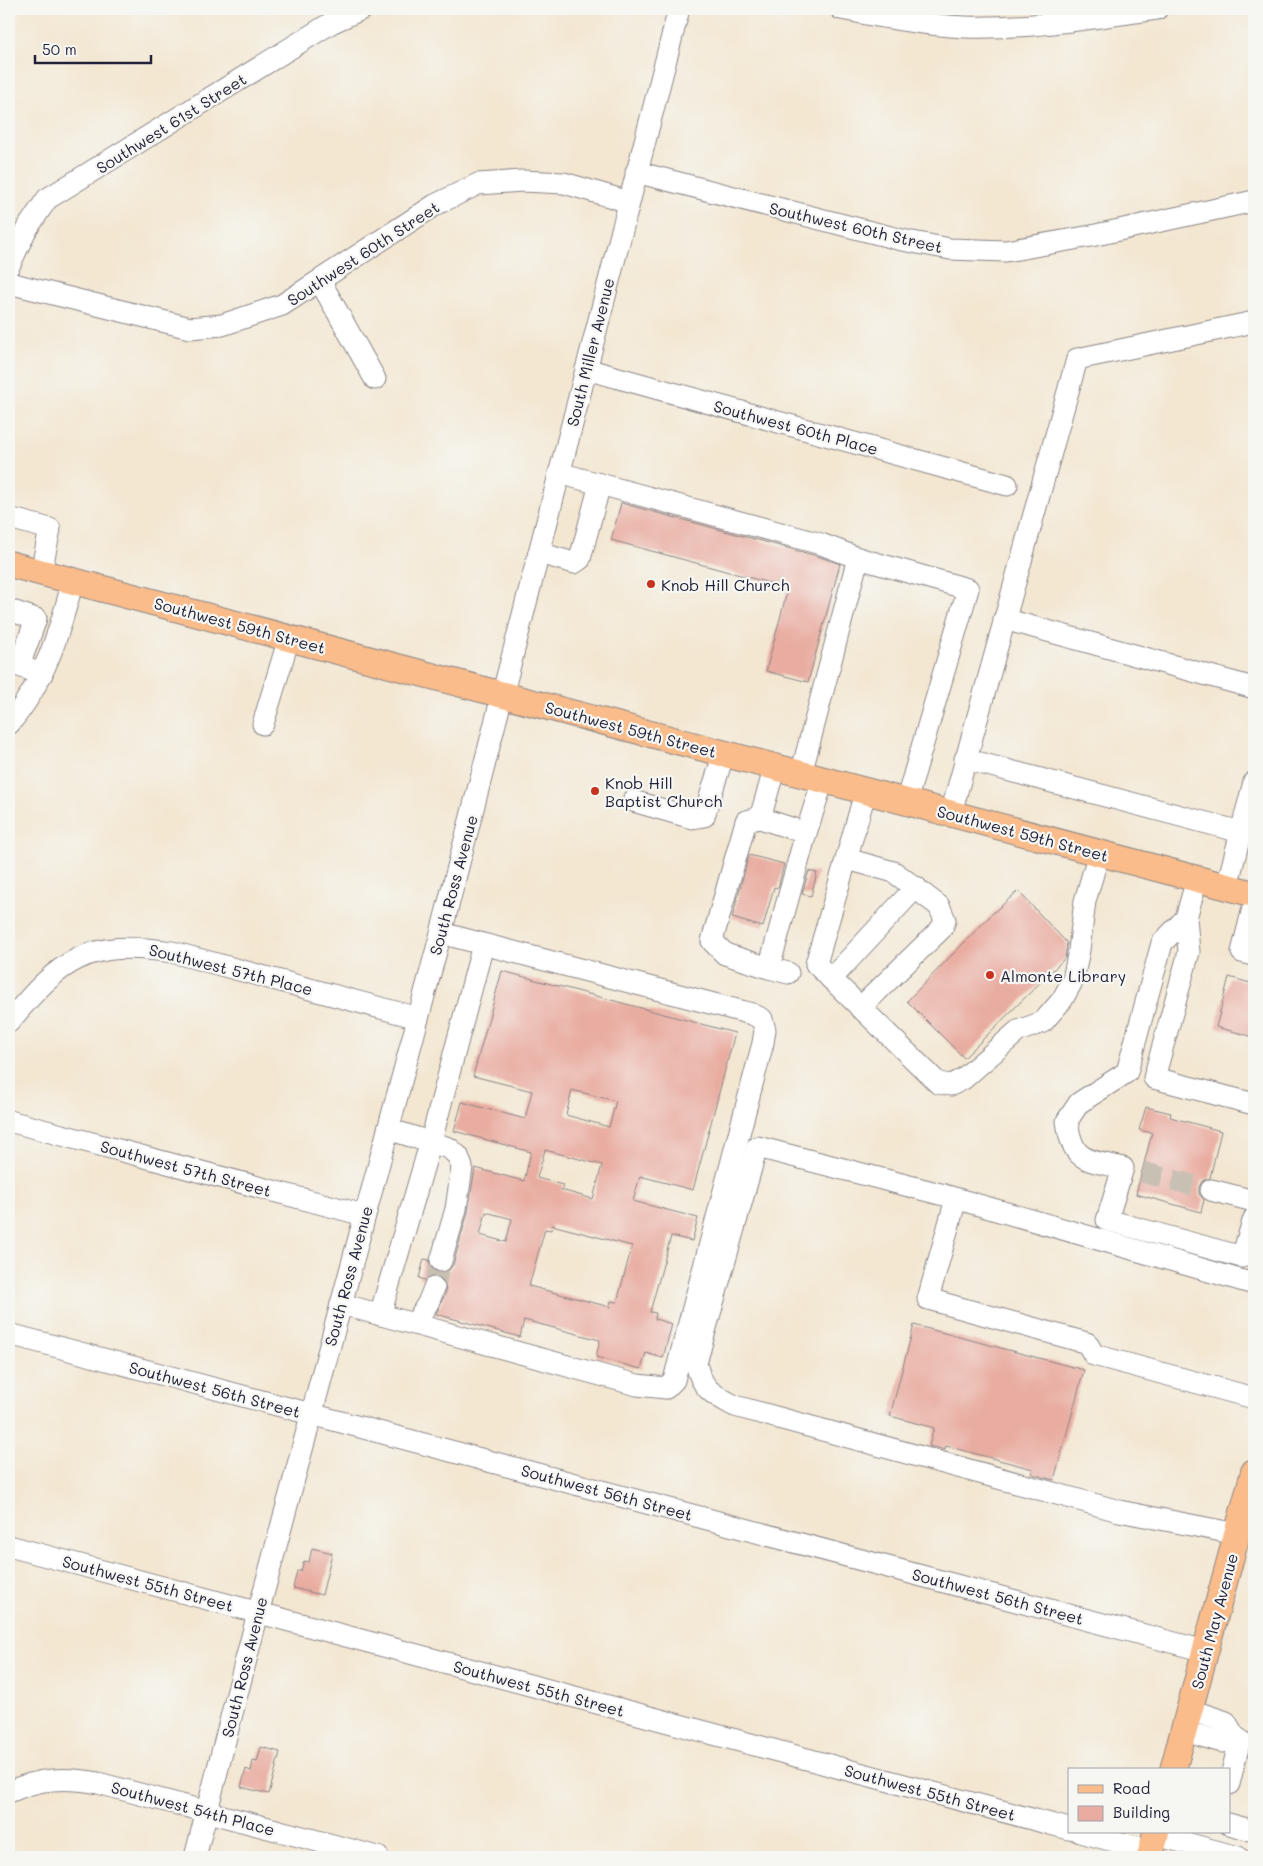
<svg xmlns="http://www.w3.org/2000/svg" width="1263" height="1866" font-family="Mali,sans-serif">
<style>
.building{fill:#e9aca0;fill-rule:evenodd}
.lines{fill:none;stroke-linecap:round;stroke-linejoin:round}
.minor-tunnel{stroke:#c9c0b4;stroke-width:21;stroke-dasharray:21 11;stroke-linecap:butt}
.minor-casing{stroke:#8a8486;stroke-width:23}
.major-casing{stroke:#8a8486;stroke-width:28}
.minor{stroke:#fff;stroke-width:21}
.major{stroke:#f9bc8a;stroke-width:26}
.poi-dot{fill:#c8321e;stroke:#f6f6f2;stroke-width:2}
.labels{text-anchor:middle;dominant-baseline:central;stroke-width:4.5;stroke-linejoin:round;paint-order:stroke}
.street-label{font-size:16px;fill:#22223b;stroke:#f6f6f2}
.poi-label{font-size:16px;fill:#22223b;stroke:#f6f6f2;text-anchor:start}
</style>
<rect width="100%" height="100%" fill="#f6f6f2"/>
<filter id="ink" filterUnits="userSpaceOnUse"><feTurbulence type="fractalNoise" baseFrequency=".02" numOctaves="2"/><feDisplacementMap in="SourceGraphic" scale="10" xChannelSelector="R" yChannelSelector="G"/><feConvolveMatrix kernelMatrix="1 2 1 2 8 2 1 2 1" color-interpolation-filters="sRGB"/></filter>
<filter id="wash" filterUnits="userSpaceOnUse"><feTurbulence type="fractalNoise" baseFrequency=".0096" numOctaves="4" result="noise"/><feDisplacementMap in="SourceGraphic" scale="20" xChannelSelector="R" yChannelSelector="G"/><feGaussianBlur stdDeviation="1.12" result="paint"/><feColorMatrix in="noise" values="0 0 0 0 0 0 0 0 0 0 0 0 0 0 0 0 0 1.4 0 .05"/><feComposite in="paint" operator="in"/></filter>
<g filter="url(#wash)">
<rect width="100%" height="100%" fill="#f3e7d2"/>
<g id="blocks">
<g class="building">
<path d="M 621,503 L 817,556 L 840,564 L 808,682 L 766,671 L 788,588 L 611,540 Z"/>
<path d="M 749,855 L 784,864 L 778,888 L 774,887 L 763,927 L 732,918 Z"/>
<path d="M 809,871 L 817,873 L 811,896 L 802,894 Z"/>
<path d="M 1018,891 L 1067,943 L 1065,958 L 964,1058 L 907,1001 L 992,914 Z"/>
<path d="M 502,971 L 735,1033 L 693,1190 L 640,1176 L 633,1201 L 698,1218 L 692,1241 L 671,1236 L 650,1312 L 656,1313 L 655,1319 L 672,1324 L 663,1358 L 646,1353 L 641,1369 L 596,1357 L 600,1340 L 524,1320 L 520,1337 L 436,1314 L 446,1292 L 444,1281 L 433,1276 L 425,1280 L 419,1278 L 424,1259 L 429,1260 L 432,1269 L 438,1273 L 449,1270 L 453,1265 L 468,1212 L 475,1168 L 524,1181 L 531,1152 L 454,1131 L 462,1102 L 525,1119 L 532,1091 L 473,1076 ZM 572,1090 L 616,1101 L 609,1127 L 566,1115 ZM 545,1150 L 602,1165 L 593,1199 L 561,1190 L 563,1185 L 537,1178 ZM 486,1212 L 512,1219 L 506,1242 L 480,1235 ZM 552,1225 L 632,1246 L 617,1302 L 611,1301 L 610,1307 L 529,1286 L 545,1229 L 551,1230 Z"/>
<path d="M 1229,977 L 1254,984 L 1254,1037 L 1216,1027 Z"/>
<path d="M 1146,1107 L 1171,1113 L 1170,1117 L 1221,1131 L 1210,1178 L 1202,1181 L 1199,1187 L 1199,1194 L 1204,1200 L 1201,1212 L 1136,1194 L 1152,1133 L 1139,1130 Z"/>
<path d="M 914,1325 L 1084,1370 L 1054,1480 L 1032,1474 L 1033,1469 L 946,1446 L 945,1450 L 929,1446 L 934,1428 L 890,1416 Z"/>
<path d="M 312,1548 L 332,1553 L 322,1595 L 293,1588 L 297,1571 L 301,1571 L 304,1561 L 309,1562 Z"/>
<path d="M 261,1747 L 280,1752 L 269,1794 L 241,1787 L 246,1769 L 251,1771 L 253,1761 L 257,1762 Z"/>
</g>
</g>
</g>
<g filter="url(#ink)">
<use href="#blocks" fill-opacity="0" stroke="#8a8486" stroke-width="1"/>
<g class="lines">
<g class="minor-tunnel">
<path d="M 1142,1172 L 1211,1190"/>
<path d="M 434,1288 L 441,1261"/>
</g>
<g class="minor-casing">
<g id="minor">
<path d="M 841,9 C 881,17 923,25 965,27 C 1029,29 1094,18 1157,9"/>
<path d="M 636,172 L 902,240 L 950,249 L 1006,251 L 1091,236 L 1254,201"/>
<path d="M 9,266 L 26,230 L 47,199 L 331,23 L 362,9"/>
<path d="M 320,281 L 375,379"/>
<path d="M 9,283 L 190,328 L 222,325 L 282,305 L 435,205 L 478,184 L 522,181 L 564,183 L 629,202"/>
<path d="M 586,369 L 1007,485"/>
<path d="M 559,473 L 821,544 L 858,558"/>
<path d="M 9,518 L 50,529 L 41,572"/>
<path d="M 539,553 L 574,563 L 580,559 L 600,484"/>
<path d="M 9,610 L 36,619 L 19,666 L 42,674"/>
<path d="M 1004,619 L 1254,688"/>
<path d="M 9,724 C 45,682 59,633 73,581"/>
<path d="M 263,724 L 289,638"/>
<path d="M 965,759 L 1241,832"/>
<path d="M 801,774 L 858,558 L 968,589 L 906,802"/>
<path d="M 866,790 L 816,964 L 938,1083 L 951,1085 L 963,1079 L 1018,1031 L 1043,1022 L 1062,1000 L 1073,980 L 1079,950 L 1085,901 L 1099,853"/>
<path d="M 633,801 L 692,818 L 704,816 L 724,753"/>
<path d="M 951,813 L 1077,359 L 1254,322"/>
<path d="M 760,818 L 806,833"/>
<path d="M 847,859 L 894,872 L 939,906 L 945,920 L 942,928 L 860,1008"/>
<path d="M 1227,886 L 1254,782"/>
<path d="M 1254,904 L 1242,952 L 1254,955"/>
<path d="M 1186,918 L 1197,879"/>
<path d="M 769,968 L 725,954 L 712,941 L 746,821 L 760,818 L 775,767"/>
<path d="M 788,973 L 769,968 L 806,833 L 823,780"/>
<path d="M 831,979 L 916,887"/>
<path d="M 9,1022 C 61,959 88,939 172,952 L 418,1018"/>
<path d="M 1254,1104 L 1154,1078 L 1189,952 L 1186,918 L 1162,943 L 1127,1072 L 1079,1103 L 1067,1121 C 1073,1163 1085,1159 1123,1168 L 1107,1220 L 1242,1257 L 1254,1218"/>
<path d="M 9,1121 L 364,1215"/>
<path d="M 388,1129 L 449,1148 L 458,1156 L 462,1167 L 456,1209 L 441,1261"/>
<path d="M 1211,1190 L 1254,1201"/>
<path d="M 956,1199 L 928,1299 L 1087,1343 L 1094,1355 L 1254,1398"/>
<path d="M 341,1304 L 637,1385 L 666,1388 L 674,1380 L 763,1043 L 765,1030 L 762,1019 L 752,1014 L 441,933"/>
<path d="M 380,1315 L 431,1141 L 483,945"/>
<path d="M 415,1324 L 428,1303 L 434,1288"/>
<path d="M 9,1334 L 1205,1651"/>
<path d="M 1237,1534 L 1119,1511 L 735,1406 C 712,1394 702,1390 696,1363 L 757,1147 L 944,1195 L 1254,1284"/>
<path d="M 9,1546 L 1069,1829"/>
<path d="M 1190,1710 L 1226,1722 L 1234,1736 L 1240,1740 L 1229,1784"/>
<path d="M 1184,1731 L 1222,1742 L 1234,1736"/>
<path d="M 9,1792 C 39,1778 65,1777 98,1783 L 378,1857"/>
<path d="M 1229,1824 L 1254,1831"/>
<path d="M 1080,1832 L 1151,1851"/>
<path d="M 1156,1835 L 1238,1857"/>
<path d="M 195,1857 L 258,1613 L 441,933 L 679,9"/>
</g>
</g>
<g class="major-casing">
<g id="major">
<path d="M 9,564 L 1254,894"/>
<path d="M 1173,1770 L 1254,1472"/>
<path d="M 1150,1857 L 1156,1832"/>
</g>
</g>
<use href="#minor" class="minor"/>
<use href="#major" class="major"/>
</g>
</g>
<g class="poi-dot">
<circle cx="651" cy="584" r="5"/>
<circle cx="595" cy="791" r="5"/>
<circle cx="990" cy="975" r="5"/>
</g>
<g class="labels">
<g class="street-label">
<text transform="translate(171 123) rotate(-32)">Southwest 61st Street</text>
<text transform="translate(856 227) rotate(13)">Southwest 60th Street</text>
<text transform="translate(363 253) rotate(-33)">Southwest 60th Street</text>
<text transform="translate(590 352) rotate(-76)">South Miller Avenue</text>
<text transform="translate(796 427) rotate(15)">Southwest 60th Place</text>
<text transform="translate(240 625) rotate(15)">Southwest 59th Street</text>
<text transform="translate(631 729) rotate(15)">Southwest 59th Street</text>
<text transform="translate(1023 833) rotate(15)">Southwest 59th Street</text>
<text transform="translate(453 885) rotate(-75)">South Ross Avenue</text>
<text transform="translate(231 969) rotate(14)">Southwest 57th Place</text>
<text transform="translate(186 1168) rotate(15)">Southwest 57th Street</text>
<text transform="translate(348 1276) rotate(-75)">South Ross Avenue</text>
<text transform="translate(215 1389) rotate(15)">Southwest 56th Street</text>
<text transform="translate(607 1492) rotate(15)">Southwest 56th Street</text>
<text transform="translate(148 1583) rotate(15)">Southwest 55th Street</text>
<text transform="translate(998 1596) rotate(15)">Southwest 56th Street</text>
<text transform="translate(1214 1621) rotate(-75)">South May Avenue</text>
<text transform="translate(244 1667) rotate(-76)">South Ross Avenue</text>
<text transform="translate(539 1688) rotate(15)">Southwest 55th Street</text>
<text transform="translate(930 1792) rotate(15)">Southwest 55th Street</text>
<text transform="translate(193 1808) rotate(15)">Southwest 54th Place</text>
</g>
<g class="poi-label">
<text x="661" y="584">Knob Hill Church</text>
<text x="605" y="782">Knob Hill<tspan x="605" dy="18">Baptist Church</tspan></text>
<text x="1000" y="975">Almonte Library</text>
</g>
</g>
<rect width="1263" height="1866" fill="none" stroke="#f6f6f2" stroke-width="30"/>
<rect x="1068" y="1768" width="162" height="65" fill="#f6f6f2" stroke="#a1a1a9"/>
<rect x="1078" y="1785" width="25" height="8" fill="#f9bc8a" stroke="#a1a1a9"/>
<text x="1113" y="1794" font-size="15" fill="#22223b">Road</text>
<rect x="1078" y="1806" width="25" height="15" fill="#e9aca0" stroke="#a1a1a9"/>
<text x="1113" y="1818" font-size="15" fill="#22223b">Building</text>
<path d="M35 55v8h116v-8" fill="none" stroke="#22223b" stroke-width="2.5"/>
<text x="42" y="55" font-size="15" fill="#22223b" stroke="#f6f6f2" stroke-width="4" paint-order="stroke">50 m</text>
</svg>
